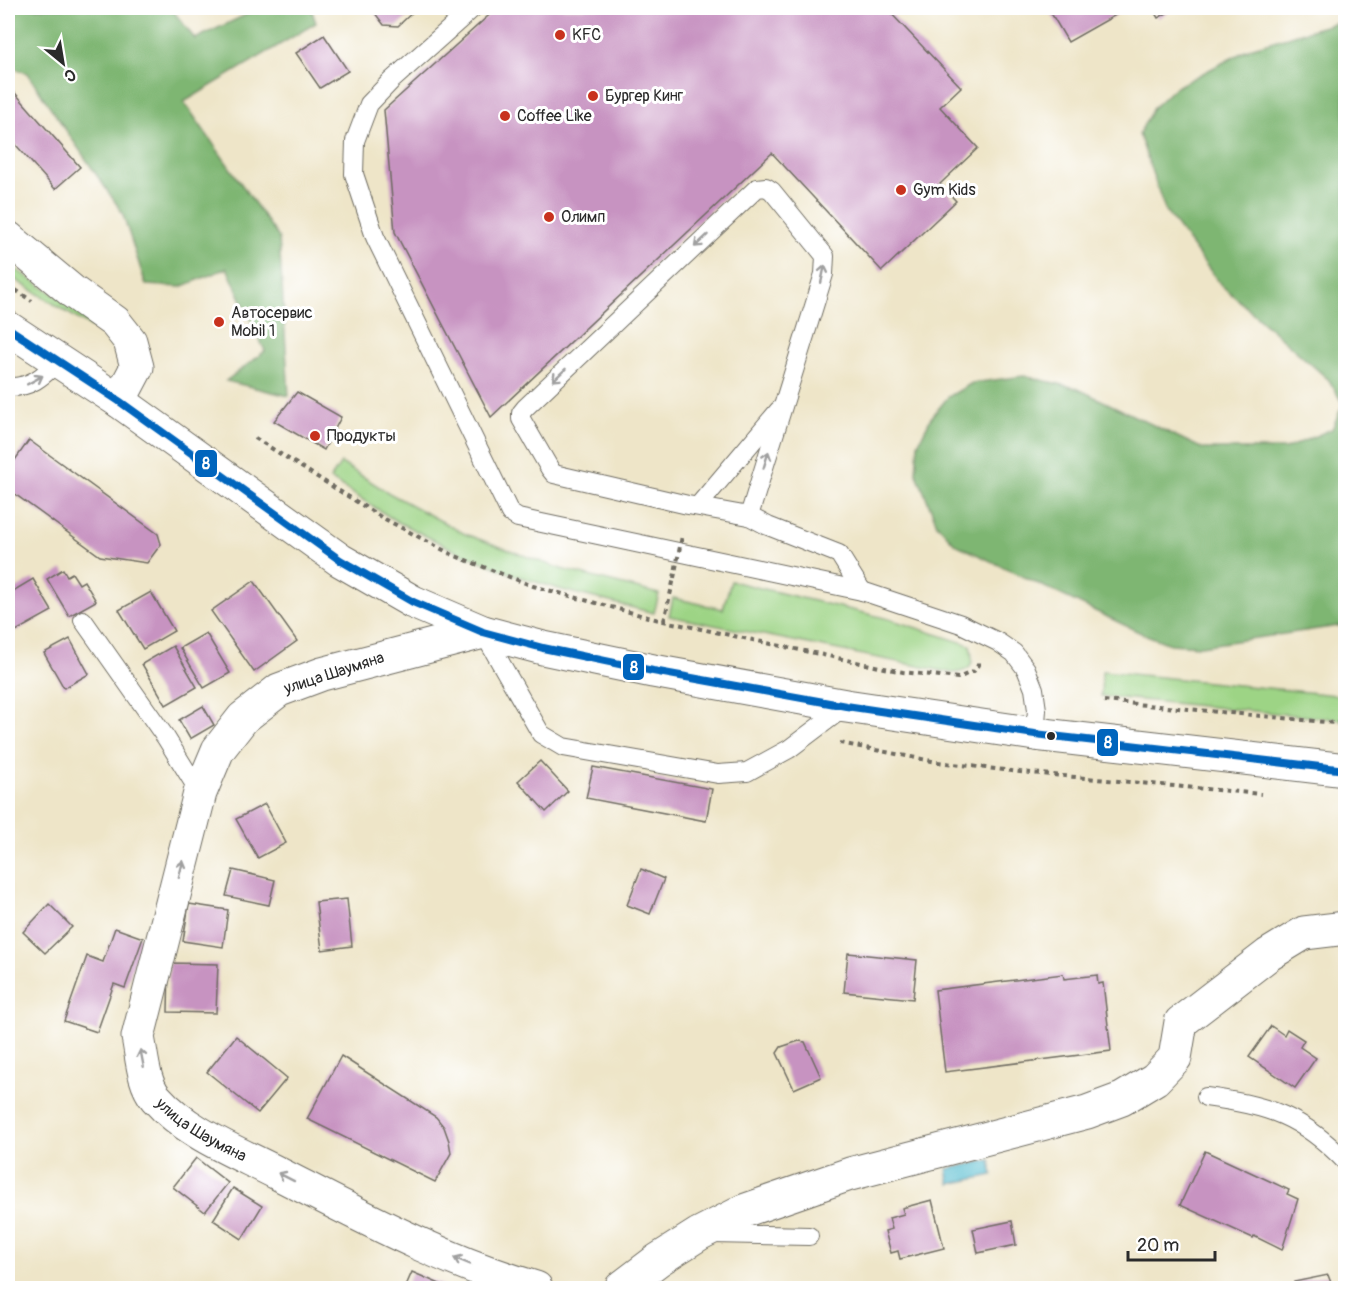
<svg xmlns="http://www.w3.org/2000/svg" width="1353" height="1296" font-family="Pangolin,sans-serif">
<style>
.green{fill:#9dd485;stroke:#648058;stroke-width:1.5}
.forest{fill:#7eb672;stroke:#54704e;stroke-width:1.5}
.water{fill:#52bbcf;stroke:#3e737d;stroke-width:1.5}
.building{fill:#c793c1}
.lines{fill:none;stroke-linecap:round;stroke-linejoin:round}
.service-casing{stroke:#6f6c62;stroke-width:20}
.minor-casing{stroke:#6f6c62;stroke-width:35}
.secondary-casing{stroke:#6f6c62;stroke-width:35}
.path{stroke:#6f6c62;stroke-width:4;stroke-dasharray:4.5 4.5;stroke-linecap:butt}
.service{stroke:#fff;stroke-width:18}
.minor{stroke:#fff;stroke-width:33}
.secondary{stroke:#fff;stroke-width:33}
.path-bridge{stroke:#6f6c62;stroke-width:4;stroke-dasharray:4.5 4.5;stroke-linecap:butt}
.bus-1-casing{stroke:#fff;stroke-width:12}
.bus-1{stroke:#0065bd;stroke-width:8}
.oneway{stroke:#a0a0a0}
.poi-dot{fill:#c8321e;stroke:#fff;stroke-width:2}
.bus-dot{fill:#2b2b2b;stroke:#fff;stroke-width:2}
.labels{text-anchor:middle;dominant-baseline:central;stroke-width:6;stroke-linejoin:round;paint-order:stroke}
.poi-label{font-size:16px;fill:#2b2b2b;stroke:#fff;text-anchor:start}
.street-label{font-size:16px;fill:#2b2b2b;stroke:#fff}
.line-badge{stroke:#fff;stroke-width:2}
.badge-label{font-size:16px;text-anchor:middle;font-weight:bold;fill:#fff}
</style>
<rect width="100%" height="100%" fill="#fff"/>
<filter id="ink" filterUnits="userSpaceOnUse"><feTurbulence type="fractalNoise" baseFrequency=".0167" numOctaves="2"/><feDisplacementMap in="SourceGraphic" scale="12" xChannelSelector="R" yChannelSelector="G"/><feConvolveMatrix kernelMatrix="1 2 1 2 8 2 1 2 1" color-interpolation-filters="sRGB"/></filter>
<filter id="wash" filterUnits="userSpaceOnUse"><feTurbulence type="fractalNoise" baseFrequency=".008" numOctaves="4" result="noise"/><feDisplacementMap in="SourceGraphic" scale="24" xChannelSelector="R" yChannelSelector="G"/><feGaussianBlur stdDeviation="1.35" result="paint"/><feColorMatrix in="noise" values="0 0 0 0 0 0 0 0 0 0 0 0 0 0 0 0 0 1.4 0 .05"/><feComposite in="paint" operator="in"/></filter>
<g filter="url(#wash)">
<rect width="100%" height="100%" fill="#eee5c8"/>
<g class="green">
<path d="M 8,264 L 95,322 L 92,328 L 8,275 Z"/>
<path d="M 341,463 L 389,493 L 465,534 L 561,569 L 659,594 L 654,613 L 559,589 L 517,576 L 456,551 L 396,521 L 330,479 Z"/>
<path d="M 731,581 L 889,619 L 970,645 C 974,664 974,671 953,673 L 669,616 L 673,598 L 723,609 Z"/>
<path d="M 1102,671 L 1345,696 L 1345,720 L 1101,696 Z"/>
</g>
<g class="forest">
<path d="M 8,8 L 171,8 L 195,39 L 260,8 L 311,8 L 316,23 L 184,102 L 279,238 L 289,396 L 226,381 L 265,351 L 227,268 L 181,287 L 146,285 L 122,212 L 27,73 L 8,66 Z"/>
<path d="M 1345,20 L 1345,625 L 1201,646 L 1170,644 L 1141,633 L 955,544 L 937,524 L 916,472 L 918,444 L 931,418 L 948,397 L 972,383 L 1024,376 L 1076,388 L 1203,449 L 1285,449 L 1332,429 L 1343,404 L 1329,380 L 1221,285 L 1165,210 L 1139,134 L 1153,108 L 1174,88 L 1253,47 Z"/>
</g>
<path class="water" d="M 990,1160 L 993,1175 L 950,1184 L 947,1169 Z"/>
<g id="blocks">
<g class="building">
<path d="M 371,8 L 417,8 L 398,26 L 384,25 Z"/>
<path d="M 497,8 L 886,8 L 961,87 L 940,107 L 978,148 L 940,184 L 956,201 L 882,271 L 772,153 L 491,417 L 395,232 L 384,110 Z"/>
<path d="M 1048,8 L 1128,8 L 1068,42 Z"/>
<path d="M 1152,8 L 1176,8 L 1158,18 Z"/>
<path d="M 324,35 L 348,71 L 320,88 L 296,53 Z"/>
<path d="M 8,85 L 80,167 L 55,189 L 8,136 Z"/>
<path d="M 297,392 L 341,417 L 324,450 L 274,421 Z"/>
<path d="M 29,440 L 158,534 L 161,544 L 147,563 L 100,556 L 8,489 L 8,470 Z"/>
<path d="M 63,569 L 67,576 L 72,573 L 79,584 L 84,581 L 96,601 L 69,616 L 47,579 Z"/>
<path d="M 33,579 L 52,611 L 16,631 L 8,616 L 8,594 Z"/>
<path d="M 254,581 L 297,641 L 254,672 L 211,611 Z"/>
<path d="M 151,592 L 174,631 L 143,649 L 119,610 Z"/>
<path d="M 206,633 L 230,673 L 204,688 L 180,648 Z"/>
<path d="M 70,639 L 89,674 L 64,688 L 44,653 Z"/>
<path d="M 173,646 L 197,687 L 166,705 L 142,664 Z"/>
<path d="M 203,706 L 214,725 L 190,739 L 179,720 Z"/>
<path d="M 540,761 L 568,791 L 546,812 L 518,781 Z"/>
<path d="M 593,767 L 712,789 L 706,821 L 586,798 Z"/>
<path d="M 265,804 L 286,843 L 258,858 L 236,819 Z"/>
<path d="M 641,869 L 664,879 L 650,914 L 627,905 Z"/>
<path d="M 233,870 L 275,880 L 269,905 L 226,896 Z"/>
<path d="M 347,899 L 352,946 L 322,950 L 316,902 Z"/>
<path d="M 49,904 L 72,927 L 45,953 L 23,932 Z"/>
<path d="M 189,904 L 228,910 L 223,947 L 183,941 Z"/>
<path d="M 115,928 L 143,938 L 125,988 L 114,984 L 97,1032 L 64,1021 L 87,956 L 103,962 Z"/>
<path d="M 848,953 L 917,960 L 913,999 L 844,992 Z"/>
<path d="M 169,963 L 218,964 L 216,1013 L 168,1012 Z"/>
<path d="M 1063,974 L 1064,979 L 1097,975 L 1098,984 L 1103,983 L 1111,1051 L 945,1072 L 935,990 Z"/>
<path d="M 1271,1026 L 1284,1035 L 1287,1029 L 1304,1040 L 1300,1047 L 1316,1058 L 1295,1088 L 1249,1057 Z"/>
<path d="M 236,1036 L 287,1078 L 258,1113 L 207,1072 Z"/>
<path d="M 799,1041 L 805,1042 L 821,1077 L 794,1089 L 777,1053 L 781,1047 Z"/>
<path d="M 341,1056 L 436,1117 L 444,1127 L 449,1141 L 451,1153 L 435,1182 L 307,1119 Z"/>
<path d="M 1205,1151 L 1289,1190 L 1287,1194 L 1298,1199 L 1282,1250 L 1254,1236 L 1253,1238 L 1180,1205 Z"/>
<path d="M 196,1158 L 228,1183 L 205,1212 L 173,1187 Z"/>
<path d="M 233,1188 L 262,1206 L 242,1239 L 213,1220 Z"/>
<path d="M 932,1200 L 944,1248 L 900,1259 L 898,1251 L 891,1253 L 885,1231 L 892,1229 L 889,1218 L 904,1214 L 902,1208 Z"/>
<path d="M 1012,1221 L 1016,1245 L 978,1253 L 973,1229 Z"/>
<path d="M 412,1272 L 449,1288 L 405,1288 Z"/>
<path d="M 1328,1275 L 1333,1288 L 1295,1288 L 1294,1282 Z"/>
</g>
</g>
</g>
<g filter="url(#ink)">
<use href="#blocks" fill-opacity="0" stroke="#6f6c62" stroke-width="1.5"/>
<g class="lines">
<g class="service-casing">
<g id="service">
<path d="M 473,8 L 391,81 L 369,104 L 355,141 L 354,174 L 375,237 L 510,513 L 518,518 L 862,591 L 961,624 L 998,642 L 1014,653 L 1026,669 L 1034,689 L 1037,710 L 1035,734"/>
<path d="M 8,387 C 30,388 42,377 58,362"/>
<path d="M 698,506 L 779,410"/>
<path d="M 749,516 L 824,274 L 825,256 L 772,191 L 766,187 L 757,188 L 525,408 L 521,413 L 521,419 L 550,469 L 554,474 L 688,505 L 749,516 L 768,526 L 839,554 L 862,591"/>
<path d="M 83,620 L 166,738 L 200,793"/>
<path d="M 483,632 L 541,734 L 563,747 L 718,774 L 747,772 L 789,749 L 846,706"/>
<path d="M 1206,1097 C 1268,1105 1302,1116 1346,1162"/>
<path d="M 713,1234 L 809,1236"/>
</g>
</g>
<g class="minor-casing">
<g id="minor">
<path d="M 8,238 L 73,292 L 115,322 L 130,341 L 137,367 L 119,401"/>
<path id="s1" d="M 483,632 L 322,674 L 279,690 L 243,718 L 218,750 L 200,793 L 138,1037 C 142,1056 143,1083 156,1098 C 188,1134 237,1152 279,1174 C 361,1216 448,1263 536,1288"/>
<path d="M 621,1288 L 658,1260 L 699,1234 L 746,1210 L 850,1174 L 1087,1112 L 1122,1099 L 1155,1079 L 1175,1058 L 1181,1022 L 1268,955 L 1304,933 L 1346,928"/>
</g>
</g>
<g class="secondary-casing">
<path id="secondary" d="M 8,328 L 119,401 L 340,560 L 413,602 L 483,632 L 543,648 L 653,671 L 846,706 L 1035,734 L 1346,770"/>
</g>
<g class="path">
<path d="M 8,285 L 32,301"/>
<path d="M 255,438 L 381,517 L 453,555 L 533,586 L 659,620 L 903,672 L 958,678 L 974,671 L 978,665 L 978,659"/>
<path d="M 664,621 L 674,578"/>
<path d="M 1104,701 L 1346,724"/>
<path d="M 840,743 L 937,762 L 1020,772 L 1261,794"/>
</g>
<use href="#service" class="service"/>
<use href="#minor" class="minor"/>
<use href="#secondary" class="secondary"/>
<path class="path-bridge" d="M 674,578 L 682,536"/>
<g class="bus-1-casing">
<path id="bus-1" d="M 8,328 L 119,401 L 340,560 L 413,602 L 483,632 L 543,648 L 653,671 L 846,706 L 1035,734 L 1346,770"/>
</g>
<use href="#bus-1" class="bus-1"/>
</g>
<defs><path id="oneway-shaft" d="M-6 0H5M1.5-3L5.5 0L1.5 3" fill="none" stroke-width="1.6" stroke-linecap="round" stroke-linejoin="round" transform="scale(1.5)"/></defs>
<g class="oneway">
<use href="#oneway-shaft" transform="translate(701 241) rotate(137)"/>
<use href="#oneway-shaft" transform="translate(823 274) rotate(-78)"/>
<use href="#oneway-shaft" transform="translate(559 375) rotate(137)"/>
<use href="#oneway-shaft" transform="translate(35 380) rotate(-29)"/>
<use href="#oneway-shaft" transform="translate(766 460) rotate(-73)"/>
<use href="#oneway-shaft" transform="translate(181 869) rotate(-76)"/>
<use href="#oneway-shaft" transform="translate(142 1058) rotate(-101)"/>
<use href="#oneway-shaft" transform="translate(286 1177) rotate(-153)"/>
<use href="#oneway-shaft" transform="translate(462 1261) rotate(-157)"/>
</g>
</g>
<g class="poi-dot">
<circle cx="560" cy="35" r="6"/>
<circle cx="593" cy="96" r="6"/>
<circle cx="505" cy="116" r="6"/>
<circle cx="901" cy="190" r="6"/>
<circle cx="549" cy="217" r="6"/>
<circle cx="219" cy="322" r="6"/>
<circle cx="315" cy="436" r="6"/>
</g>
<circle class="bus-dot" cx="1051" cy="736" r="5"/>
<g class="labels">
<g class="poi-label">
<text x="572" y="35">KFC</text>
<text x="605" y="96">Бургер Кинг</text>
<text x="517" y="116">Coffee Like</text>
<text x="913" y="190">Gym Kids</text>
<text x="561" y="217">Олимп</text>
<text x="231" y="313">Автосервис<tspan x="231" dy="18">Mobil 1</tspan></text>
<text x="327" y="436">Продукты</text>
</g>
<g class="street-label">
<text transform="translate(334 673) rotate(-18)">улица Шаумяна</text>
<text stroke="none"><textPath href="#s1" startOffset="717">улица Шаумяна</textPath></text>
</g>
</g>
<g class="line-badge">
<rect x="194" y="449" width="24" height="29" rx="6" fill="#0065bd"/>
<rect x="622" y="653" width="23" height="28" rx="6" fill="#0065bd"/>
<rect x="1096" y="728" width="23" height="29" rx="6" fill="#0065bd"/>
</g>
<g class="badge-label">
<text x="206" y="469">8</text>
<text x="634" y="673">8</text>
<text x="1108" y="748">8</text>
</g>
<rect width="1353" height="1296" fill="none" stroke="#fff" stroke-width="30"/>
<g transform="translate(63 63) rotate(150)" stroke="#ffffff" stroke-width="4.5" paint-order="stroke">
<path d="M0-4.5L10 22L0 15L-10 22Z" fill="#2b2b2b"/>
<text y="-9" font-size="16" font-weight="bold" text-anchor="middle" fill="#2b2b2b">С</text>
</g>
<path d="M1128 1251v9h87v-9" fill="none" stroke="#2b2b2b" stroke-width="3"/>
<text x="1137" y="1251" font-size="18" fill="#2b2b2b" stroke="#ffffff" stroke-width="4.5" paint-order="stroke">20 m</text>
</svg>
